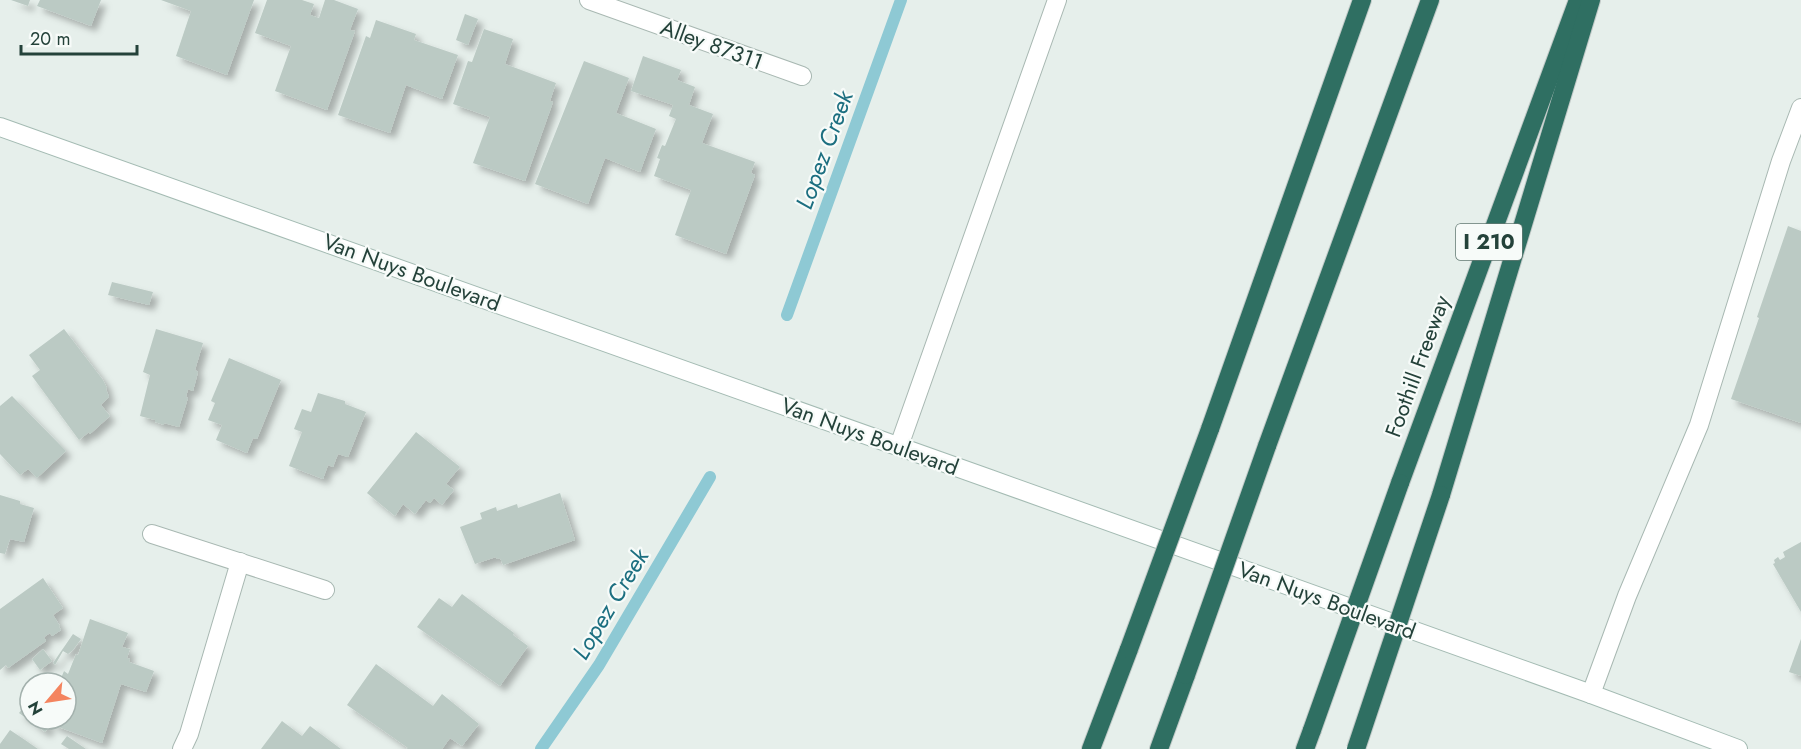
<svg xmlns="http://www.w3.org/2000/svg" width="1801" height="749" font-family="Jost,sans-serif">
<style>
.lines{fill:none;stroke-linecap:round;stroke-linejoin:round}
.stream{stroke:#8ec9d4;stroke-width:12}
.building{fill:#bbcac4;filter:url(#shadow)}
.lane-casing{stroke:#a8b8b2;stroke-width:20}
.street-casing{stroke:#a8b8b2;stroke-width:20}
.secondary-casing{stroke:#a4bbb3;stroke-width:20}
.highway-casing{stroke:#c2cac8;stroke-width:20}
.lane{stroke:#fff;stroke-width:18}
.street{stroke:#fff;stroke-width:18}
.secondary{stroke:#fff;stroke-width:18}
.highway{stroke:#2f6f62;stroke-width:18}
.highway-bridge-casing{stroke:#c2cac8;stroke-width:20;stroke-linecap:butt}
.highway-bridge{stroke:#2f6f62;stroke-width:18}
.labels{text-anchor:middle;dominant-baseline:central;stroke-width:4.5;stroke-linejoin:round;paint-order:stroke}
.shield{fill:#f7fbf9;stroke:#637a73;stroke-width:1.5}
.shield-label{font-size:21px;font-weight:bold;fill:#24423a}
.street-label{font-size:22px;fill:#24423a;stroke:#f7fbf9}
.water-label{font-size:24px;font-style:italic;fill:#1c6f80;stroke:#f7fbf9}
</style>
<defs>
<filter id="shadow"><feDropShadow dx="5.5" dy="5.5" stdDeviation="3" flood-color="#0004"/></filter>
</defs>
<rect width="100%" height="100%" fill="#e6efeb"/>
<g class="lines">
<g class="stream">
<path d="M 787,315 L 901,0"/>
<path d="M 541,749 L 599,665 L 710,477"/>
</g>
</g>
<g class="building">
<path d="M 11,0 L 30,0 L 28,6 Z"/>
<path d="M 40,0 L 101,0 L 91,26 L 37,6 Z"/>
<path d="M 161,0 L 254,0 L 227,75 L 176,56 L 191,11 Z"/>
<path d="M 267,0 L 302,0 L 314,4 L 310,15 L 319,18 L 325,0 L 334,0 L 358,9 L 350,30 L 355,31 L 327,110 L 275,91 L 291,46 L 255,33 Z"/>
<path d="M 465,14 L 478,19 L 468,45 L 456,40 Z"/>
<path d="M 376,20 L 416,34 L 414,40 L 458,55 L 442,99 L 406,85 L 390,133 L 338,115 L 366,36 L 370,38 Z"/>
<path d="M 484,29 L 513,39 L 505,64 L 556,83 L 550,101 L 553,102 L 525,181 L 473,163 L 490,117 L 453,104 L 468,61 L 472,62 Z"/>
<path d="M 643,56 L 681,70 L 677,80 L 695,87 L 689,105 L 713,114 L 702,143 L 755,162 L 751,173 L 755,175 L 726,254 L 675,235 L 691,190 L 654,176 L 660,159 L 657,158 L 662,145 L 665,146 L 676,119 L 669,116 L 673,105 L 631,91 Z"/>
<path d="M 584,61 L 629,78 L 616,113 L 656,129 L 640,172 L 605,158 L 588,204 L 535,184 Z"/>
<path d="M 1788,226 L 1801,231 L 1801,423 L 1731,399 L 1759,318 L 1757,317 Z"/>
<path d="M 112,282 L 153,292 L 149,305 L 108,295 Z"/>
<path d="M 64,329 L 103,380 L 107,388 L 106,389 L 109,397 L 101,405 L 110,416 L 90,434 L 89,432 L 79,440 L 32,376 L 40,370 L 29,355 Z"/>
<path d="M 156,329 L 203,343 L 195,370 L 198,372 L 193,391 L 188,389 L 186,397 L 188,398 L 179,427 L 164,423 L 164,425 L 155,422 L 155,420 L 140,416 L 150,375 L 143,372 Z"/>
<path d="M 229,358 L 281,380 L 257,439 L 253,438 L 247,453 L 216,440 L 222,425 L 208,420 L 215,403 L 211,401 Z"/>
<path d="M 318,393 L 345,401 L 345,404 L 366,412 L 348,457 L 338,454 L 333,467 L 328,465 L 323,479 L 289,466 L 302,432 L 294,429 L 302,409 L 311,412 Z"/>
<path d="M 12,396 L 66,451 L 37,478 L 28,469 L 20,475 L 0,454 L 0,406 Z"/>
<path d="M 416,432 L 460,467 L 446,484 L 454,490 L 442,505 L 434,498 L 430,503 L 426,500 L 415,514 L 403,504 L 395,516 L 367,493 Z"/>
<path d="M 560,493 L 575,540 L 503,565 L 500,558 L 497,559 L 496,557 L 475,564 L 460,527 L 482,519 L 480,513 L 496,507 L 497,511 L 517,504 L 518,508 Z"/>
<path d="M 0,495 L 20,501 L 20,504 L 34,508 L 24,542 L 10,539 L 5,554 L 0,553 Z"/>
<path d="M 1801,542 L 1801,612 L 1773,564 L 1775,563 L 1774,560 L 1778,557 L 1780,560 L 1785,557 L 1783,552 Z"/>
<path d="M 43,578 L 63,608 L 53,615 L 60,626 L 59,627 L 61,630 L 52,636 L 50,633 L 44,637 L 46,641 L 8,668 L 6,665 L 0,670 L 0,609 Z"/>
<path d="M 462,594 L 514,633 L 513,635 L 528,646 L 500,686 L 417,627 L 439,598 L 452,607 Z"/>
<path d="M 90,619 L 128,633 L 122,647 L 130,649 L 127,658 L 130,659 L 129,662 L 154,671 L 146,692 L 121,684 L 102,743 L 53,725 L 53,723 L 43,719 L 66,719 L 66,683 L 59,683 L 64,671 L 68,674 L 76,654 L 78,655 Z"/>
<path d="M 73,634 L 81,639 L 73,650 L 68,654 L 63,651 L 55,665 L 53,663 Z"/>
<path d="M 1801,639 L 1801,676 L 1789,672 Z"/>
<path d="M 43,649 L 52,661 L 40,670 L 32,659 Z"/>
<path d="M 376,664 L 433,706 L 442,694 L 479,724 L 462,746 L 450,738 L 442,749 L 406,749 L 408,748 L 347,705 Z"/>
<path d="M 27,703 L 30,705 L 30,719 L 41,719 L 50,726 L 45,732 L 19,713 Z"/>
<path d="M 282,721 L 302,736 L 310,726 L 341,749 L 261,749 Z"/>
<path d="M 10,730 L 25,740 L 38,749 L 0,749 L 0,744 Z"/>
<path d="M 67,736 L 86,749 L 69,749 L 61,744 Z"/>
</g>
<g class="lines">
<g class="lane-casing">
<g id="lane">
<path d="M 589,0 L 802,76"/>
<path d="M 899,446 L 1057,0"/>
<path d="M 1591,694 L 1627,596 L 1699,425 L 1781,161 L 1801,108"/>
</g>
</g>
<g class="street-casing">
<g id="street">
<path d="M 152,534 L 325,590"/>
<path d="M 182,749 L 189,734 L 240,562"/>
</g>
</g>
<g class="secondary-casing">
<path id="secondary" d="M 0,127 L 990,479 L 1591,694 L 1738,749"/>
</g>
<g class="highway-casing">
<g id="highway">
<path d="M 1210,429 L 1362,0"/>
<path d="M 1267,446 L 1430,0"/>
<path d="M 1400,483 L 1578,0"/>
<path d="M 1441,495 L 1591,0"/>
<path d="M 1091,749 L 1129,649"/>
<path d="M 1159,749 L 1186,675"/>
<path d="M 1305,749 L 1312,730"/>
</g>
</g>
<use href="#lane" class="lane"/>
<use href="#street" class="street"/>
<use href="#secondary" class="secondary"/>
<use href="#highway" class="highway"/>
<g class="highway-bridge-casing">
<g id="highway-bridge">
<path d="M 1129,649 L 1210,429"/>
<path d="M 1186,675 L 1267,446"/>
<path d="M 1312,730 L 1400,483"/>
<path d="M 1356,749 L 1441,495"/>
</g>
</g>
<use href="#highway-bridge" class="highway-bridge"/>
</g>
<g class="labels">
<rect class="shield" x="1456" y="224" width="66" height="36" rx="4.5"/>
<g class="shield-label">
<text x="1489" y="242">I 210</text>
</g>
<g class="street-label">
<text transform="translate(712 44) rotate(20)">Alley 87311</text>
<text transform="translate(412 272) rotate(20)">Van Nuys Boulevard</text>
<text transform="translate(1417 366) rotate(-70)">Foothill Freeway</text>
<text transform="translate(870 436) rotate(20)">Van Nuys Boulevard</text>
<text transform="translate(1327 600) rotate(20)">Van Nuys Boulevard</text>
</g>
<g class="water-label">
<text transform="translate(824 150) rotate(-70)">Lopez Creek</text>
<text transform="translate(610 604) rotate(-59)">Lopez Creek</text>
</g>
</g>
<g transform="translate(48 701) rotate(241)"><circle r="28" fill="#f7fbf9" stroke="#a3b1ad" stroke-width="1.5"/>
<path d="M0-4.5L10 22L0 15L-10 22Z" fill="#f4845f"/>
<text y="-9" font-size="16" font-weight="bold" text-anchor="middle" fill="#24423a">N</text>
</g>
<path d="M21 45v9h116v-9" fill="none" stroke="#24423a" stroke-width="3"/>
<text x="30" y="45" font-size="18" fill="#24423a" stroke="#f7fbf9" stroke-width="4.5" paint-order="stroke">20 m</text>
</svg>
